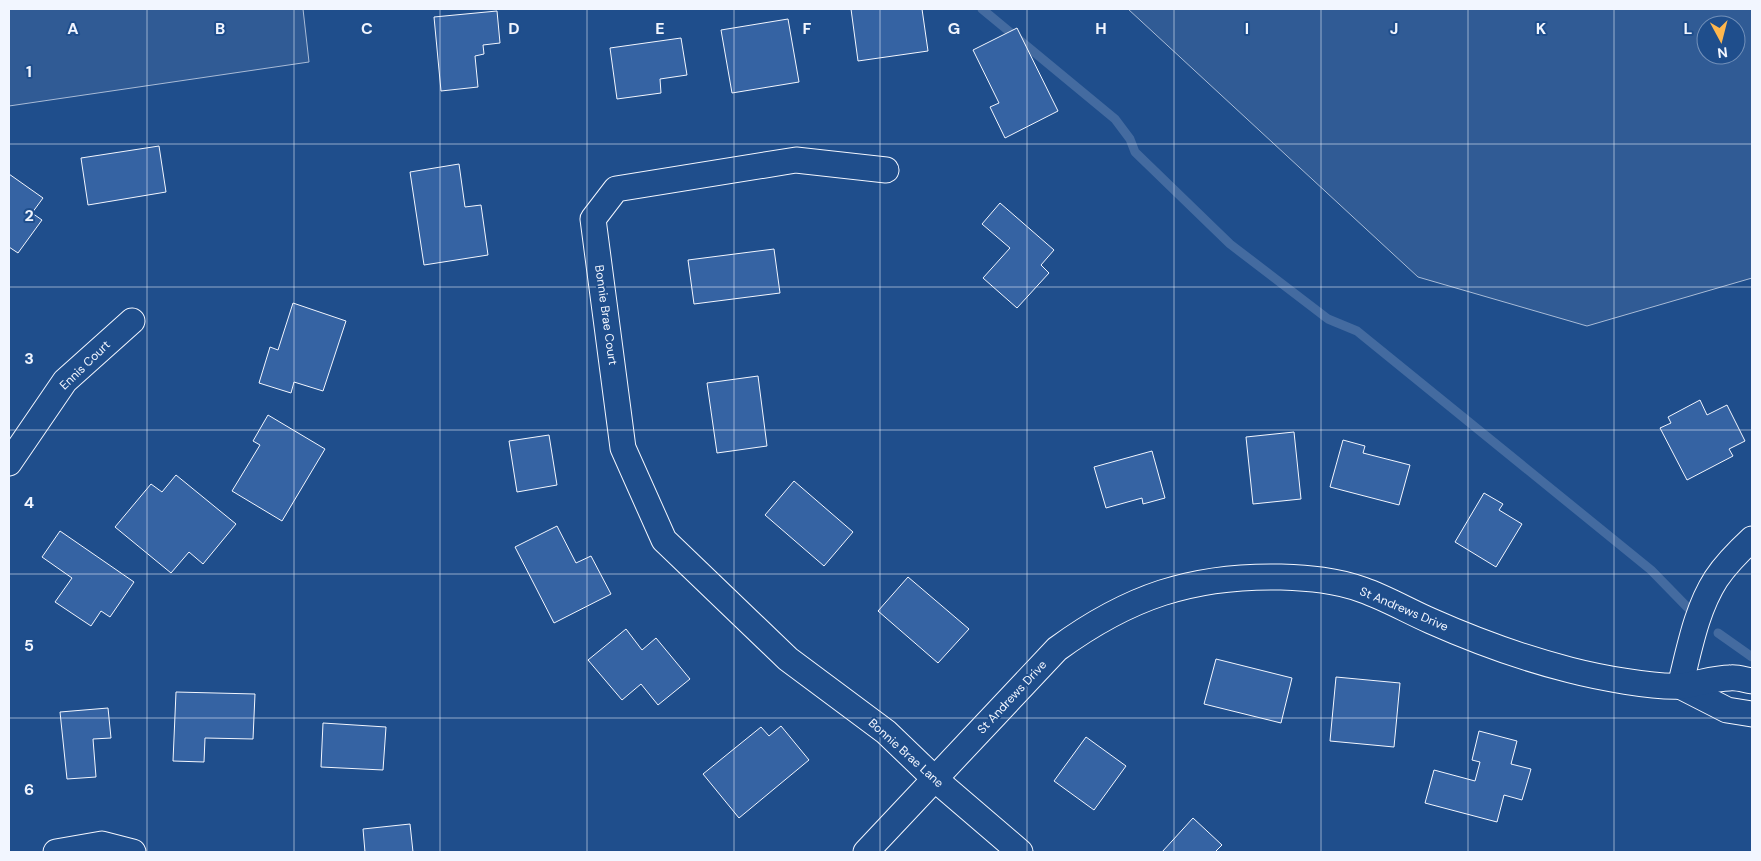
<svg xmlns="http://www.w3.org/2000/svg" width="1761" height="861" font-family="'DM Sans',sans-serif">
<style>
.built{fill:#305b95;stroke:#a8bbd7;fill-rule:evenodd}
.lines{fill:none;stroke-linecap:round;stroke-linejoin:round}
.stream{stroke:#446ba0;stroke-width:9}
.building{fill:#3563a3;stroke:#f2f6ff}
.minor-casing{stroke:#f2f6ff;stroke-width:27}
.minor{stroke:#1f4e8c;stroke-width:25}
.grid{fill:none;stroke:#f2f6ff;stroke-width:1;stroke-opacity:0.55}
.labels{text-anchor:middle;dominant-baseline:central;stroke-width:4;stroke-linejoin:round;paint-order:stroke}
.street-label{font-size:12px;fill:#f2f6ff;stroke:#1f4e8c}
.grid-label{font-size:16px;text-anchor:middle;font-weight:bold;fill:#f2f6ff;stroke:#1f4e8c;stroke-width:4;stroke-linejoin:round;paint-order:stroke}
</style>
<rect width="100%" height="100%" fill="#1f4e8c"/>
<g class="built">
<path d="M 9,9 L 303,9 L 309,62 L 9,106 Z"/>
<path d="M 1128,9 L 1752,9 L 1752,278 L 1587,326 L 1418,277 ZM 1706,25 L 1736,25 L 1736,55 L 1706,55 Z"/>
</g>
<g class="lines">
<g class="stream">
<path d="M 982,9 L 1115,119 L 1130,139 L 1135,152 L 1230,244 L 1328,319 L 1357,331 L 1651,570 L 1692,612"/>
<path d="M 1718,633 L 1752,657"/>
</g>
</g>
<g class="building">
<path d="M 851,9 L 922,9 L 928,51 L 858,61 Z"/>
<path d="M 497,11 L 500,43 L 483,45 L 484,54 L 475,56 L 478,87 L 441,91 L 434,17 Z"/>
<path d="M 788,19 L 799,82 L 732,93 L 721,30 Z"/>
<path d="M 1017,28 L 1058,111 L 1005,138 L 990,107 L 999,103 L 973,50 Z"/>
<path d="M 681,38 L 687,75 L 660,79 L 661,93 L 617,99 L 610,48 Z"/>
<path d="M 159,146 L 166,192 L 88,205 L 81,158 Z"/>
<path d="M 459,164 L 465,207 L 481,205 L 488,255 L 424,265 L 410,172 Z"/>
<path d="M 9,174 L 43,198 L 32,213 L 42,220 L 18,253 L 9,247 Z"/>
<path d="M 1000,203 L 1054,250 L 1041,265 L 1049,273 L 1017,308 L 983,278 L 1010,248 L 982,224 Z"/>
<path d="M 774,249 L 780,293 L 694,304 L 688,260 Z"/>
<path d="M 293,303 L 346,321 L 323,391 L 294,382 L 291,393 L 259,383 L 270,347 L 278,350 Z"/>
<path d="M 758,376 L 767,446 L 717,453 L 707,383 Z"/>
<path d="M 1700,400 L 1707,415 L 1727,405 L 1745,441 L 1729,449 L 1733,456 L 1687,480 L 1660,428 L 1671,423 L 1668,417 Z"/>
<path d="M 268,415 L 325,449 L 282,521 L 232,491 L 260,445 L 253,441 Z"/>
<path d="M 1294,432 L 1301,499 L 1253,504 L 1246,437 Z"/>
<path d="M 549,435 L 557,485 L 517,492 L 509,441 Z"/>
<path d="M 1343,440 L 1365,446 L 1363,453 L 1410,465 L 1399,505 L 1330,487 Z"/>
<path d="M 1152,451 L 1165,498 L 1143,504 L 1142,498 L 1106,508 L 1094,467 Z"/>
<path d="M 176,475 L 236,524 L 203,564 L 189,552 L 171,573 L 115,527 L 151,484 L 162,492 Z"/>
<path d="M 794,481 L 853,532 L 824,566 L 765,515 Z"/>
<path d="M 1484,493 L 1503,504 L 1499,510 L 1522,524 L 1496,567 L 1455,542 Z"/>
<path d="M 557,526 L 576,563 L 591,556 L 611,594 L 554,623 L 515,547 Z"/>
<path d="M 60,531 L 134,582 L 110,617 L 101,611 L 91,626 L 55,602 L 72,578 L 42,557 Z"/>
<path d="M 908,577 L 969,629 L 938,663 L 878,611 Z"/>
<path d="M 626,629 L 642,650 L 656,638 L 690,679 L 658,705 L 641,684 L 622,700 L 588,660 Z"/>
<path d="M 1216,659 L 1292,678 L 1281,723 L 1204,704 Z"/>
<path d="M 1336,677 L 1400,683 L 1394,747 L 1330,741 Z"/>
<path d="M 176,692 L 255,694 L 253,739 L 205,738 L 204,762 L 173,761 Z"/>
<path d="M 108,708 L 111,738 L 93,739 L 96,777 L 67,779 L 60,712 Z"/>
<path d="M 323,723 L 386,727 L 383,770 L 321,767 Z"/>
<path d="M 781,726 L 809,760 L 739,818 L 703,774 L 761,727 L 769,736 Z"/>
<path d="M 1479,731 L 1517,741 L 1511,764 L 1531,769 L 1522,800 L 1504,795 L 1497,822 L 1425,803 L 1434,770 L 1475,781 L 1480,762 L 1472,760 Z"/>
<path d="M 1086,737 L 1126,766 L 1094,810 L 1054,781 Z"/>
<path d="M 1193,818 L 1222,845 L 1215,852 L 1162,852 Z"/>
<path d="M 410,824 L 413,852 L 365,852 L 363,829 Z"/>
</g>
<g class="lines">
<g class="minor-casing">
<g id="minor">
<path d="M 886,170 L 796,160 L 616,189 L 593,219 L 623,448 L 664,540 L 788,659 L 886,732 L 936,780 L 1020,852"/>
<path d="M 9,463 L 65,381 L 132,321"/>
<path d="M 1680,686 C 1689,651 1696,610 1716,579 C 1726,564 1739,551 1752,539"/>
<path d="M 1680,686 L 1727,710 L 1752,714"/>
<path d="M 56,852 L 102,844 L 133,852"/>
<path d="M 866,852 L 1057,649 C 1128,597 1192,575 1281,577 C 1309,578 1336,580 1363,590 C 1386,598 1408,611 1431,621 C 1476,641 1523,658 1570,670 C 1597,677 1654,688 1682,686 C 1698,684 1714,678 1730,678 C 1737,677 1745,680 1752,681"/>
</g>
</g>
<use href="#minor" class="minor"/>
</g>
<path class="grid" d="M 147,9 L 147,852M 294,9 L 294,852M 440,9 L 440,852M 587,9 L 587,852M 734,9 L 734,852M 880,9 L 880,852M 1027,9 L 1027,852M 1174,9 L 1174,852M 1321,9 L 1321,852M 1468,9 L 1468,852M 1614,9 L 1614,852M 9,144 L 1752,144M 9,287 L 1752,287M 9,430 L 1752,430M 9,574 L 1752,574M 9,718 L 1752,718"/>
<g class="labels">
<g class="street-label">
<text transform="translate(606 315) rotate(82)">Bonnie Brae Court</text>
<text transform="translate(85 365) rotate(-44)">Ennis Court</text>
<text transform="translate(1404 609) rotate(23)">St Andrews Drive</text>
<text transform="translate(1012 697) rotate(-47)">St Andrews Drive</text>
<text transform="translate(906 753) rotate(42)">Bonnie Brae Lane</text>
</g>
</g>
<g class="grid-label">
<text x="73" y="34">A</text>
<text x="220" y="34">B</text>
<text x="367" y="34">C</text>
<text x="514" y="34">D</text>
<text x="660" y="34">E</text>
<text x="807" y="34">F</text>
<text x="954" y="34">G</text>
<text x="1101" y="34">H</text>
<text x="1247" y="34">I</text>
<text x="1394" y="34">J</text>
<text x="1541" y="34">K</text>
<text x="1688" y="34">L</text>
<text x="29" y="77">1</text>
<text x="29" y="221">2</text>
<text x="29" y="364">3</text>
<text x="29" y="508">4</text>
<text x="29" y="651">5</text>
<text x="29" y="795">6</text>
</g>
<rect width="1761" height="861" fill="none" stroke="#f2f6ff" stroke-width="20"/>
<g transform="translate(1721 40) rotate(173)"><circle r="24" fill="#1f4e8c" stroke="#7391ba"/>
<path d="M0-4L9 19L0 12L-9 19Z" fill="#ffb74d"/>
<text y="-8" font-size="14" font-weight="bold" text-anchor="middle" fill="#f2f6ff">N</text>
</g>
</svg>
